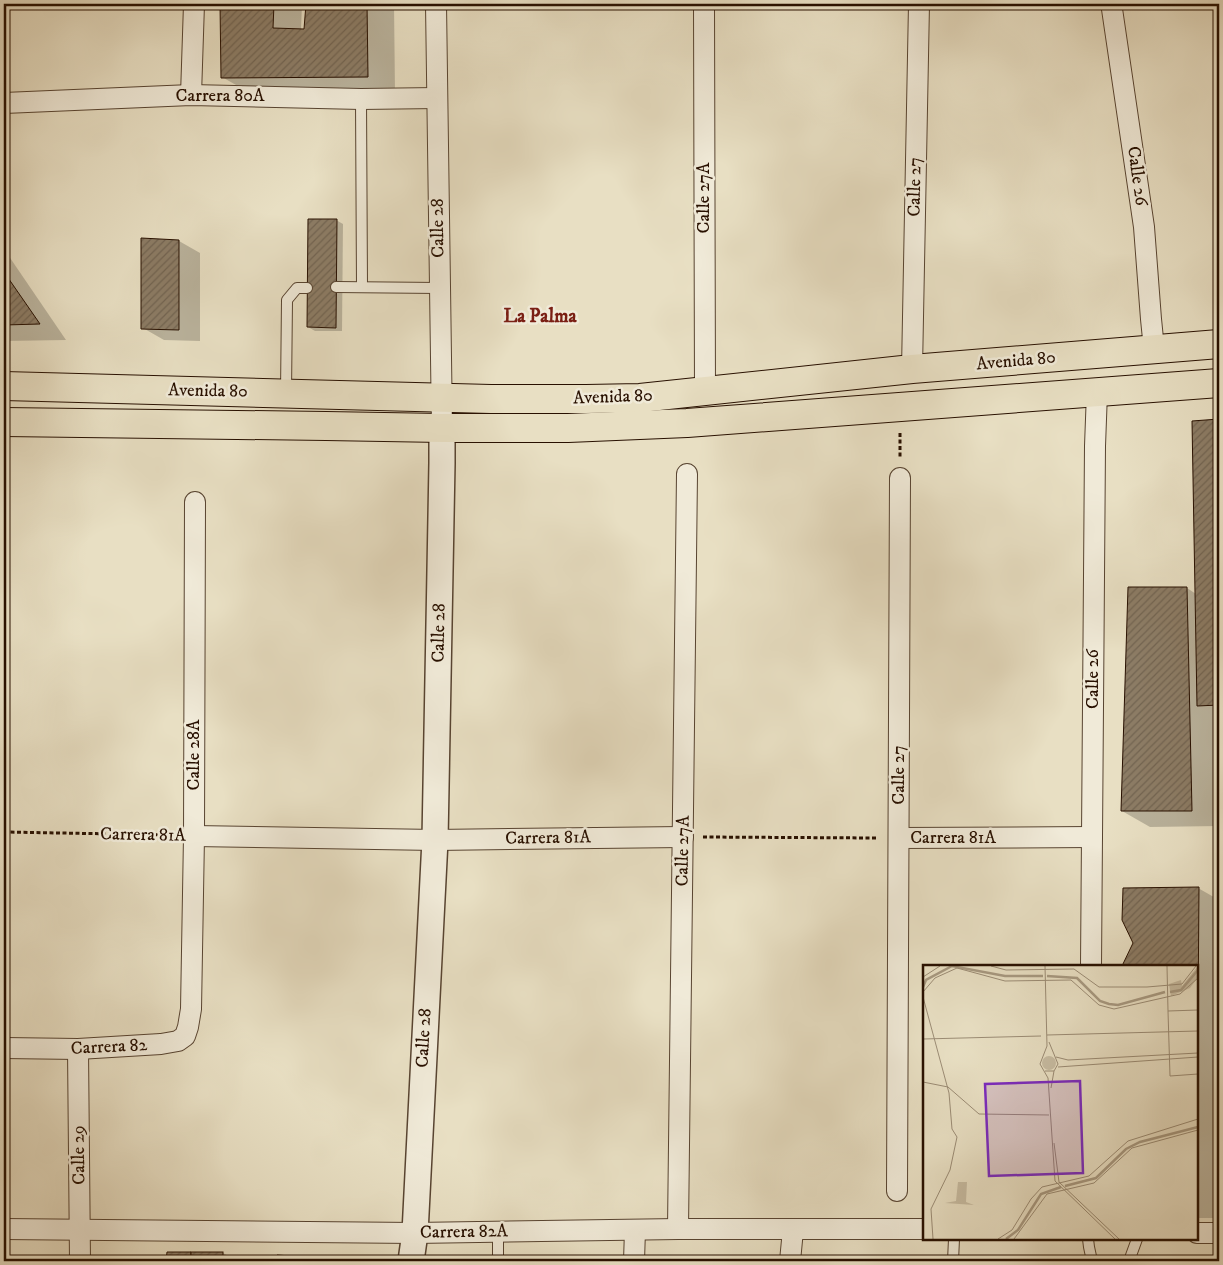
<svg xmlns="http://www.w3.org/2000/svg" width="1223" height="1265" font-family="'IM FELL DW Pica',serif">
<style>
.shadow{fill:#0003}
.building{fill:url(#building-hatch);stroke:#281000}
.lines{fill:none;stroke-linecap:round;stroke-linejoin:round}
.service-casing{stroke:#584431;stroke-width:12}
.minor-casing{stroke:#584431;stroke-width:22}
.tertiary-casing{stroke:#584431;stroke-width:28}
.primary-casing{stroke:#281000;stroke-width:30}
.path{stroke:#281000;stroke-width:3;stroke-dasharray:4 2.5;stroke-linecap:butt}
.service{stroke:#f0ead8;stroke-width:10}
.minor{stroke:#f0ead8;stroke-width:20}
.tertiary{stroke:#f0ead8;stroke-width:25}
.primary{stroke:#e8dfc3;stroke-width:28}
.labels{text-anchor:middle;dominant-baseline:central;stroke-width:5;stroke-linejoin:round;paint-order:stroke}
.street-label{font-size:18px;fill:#281000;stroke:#f0ead8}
.neighbourhood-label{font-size:19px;font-weight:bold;fill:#7a1f14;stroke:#f0ead8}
.inset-river{fill:none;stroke:#a79981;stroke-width:2.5}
.inset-road{fill:none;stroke:#9b8c75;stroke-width:1}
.view{fill:#7b2cbf;fill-opacity:0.15;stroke:#7b2cbf;stroke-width:2.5}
.inset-edge{fill:none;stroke:#281000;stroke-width:2.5}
</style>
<defs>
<pattern id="building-hatch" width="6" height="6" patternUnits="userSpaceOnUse" patternTransform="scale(1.25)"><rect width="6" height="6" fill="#8c7c65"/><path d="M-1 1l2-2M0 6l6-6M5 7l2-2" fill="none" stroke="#726451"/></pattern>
</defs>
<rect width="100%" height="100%" fill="#e8dfc3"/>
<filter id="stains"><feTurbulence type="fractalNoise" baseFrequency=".004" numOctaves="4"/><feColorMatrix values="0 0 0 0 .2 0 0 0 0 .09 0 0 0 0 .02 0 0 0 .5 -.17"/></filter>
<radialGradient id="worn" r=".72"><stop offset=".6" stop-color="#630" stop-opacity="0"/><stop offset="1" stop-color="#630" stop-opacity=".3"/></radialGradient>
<g class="shadow">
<path d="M 222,4 L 302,4 L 301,30 L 305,30 L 307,4 L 394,4 L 395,92 L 250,93 L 222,77 Z"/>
<path d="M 336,220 L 343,224 L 342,331 L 315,331 L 308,327 Z"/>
<path d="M 179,241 L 200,253 L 200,341 L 164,340 L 143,328 Z"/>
<path d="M 4,249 L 66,340 L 4,341 Z"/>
<path d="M 1219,421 L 1219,717 L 1217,715 L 1219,826 L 1150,827 L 1122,811 L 1187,588 L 1196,594 L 1193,423 Z"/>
<path d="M 1198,888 L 1219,900 L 1219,1218 L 1197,1218 L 1197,966 L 1124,966 L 1135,943 Z"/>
<path d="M 223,1253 L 237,1261 L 168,1261 L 168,1254 Z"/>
<path d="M 279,1256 L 305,1258 L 310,1261 L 278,1261 Z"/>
</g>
<g class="building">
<path d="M 220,4 L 274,4 L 273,28 L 304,29 L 306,4 L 367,4 L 368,77 L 221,78 Z"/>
<path d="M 308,219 L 337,219 L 336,328 L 307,327 Z"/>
<path d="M 141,238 L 179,240 L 179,330 L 141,329 Z"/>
<path d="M 4,272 L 40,324 L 4,325 Z"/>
<path d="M 1219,419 L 1219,705 L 1197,706 L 1192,421 Z"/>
<path d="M 1128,587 L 1187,587 L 1192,811 L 1121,811 Z"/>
<path d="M 1199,887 L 1197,1147 L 1197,966 L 1122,966 L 1133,943 L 1122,920 L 1123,888 Z"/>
<path d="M 167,1252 L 191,1252 L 191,1261 L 166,1261 Z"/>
<rect x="191" y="1252" width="32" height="9"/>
<path d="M 277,1255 L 305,1257 L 305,1261 L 277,1261 Z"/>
<path d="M 107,1258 L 135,1259 L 135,1261 L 107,1261 Z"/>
</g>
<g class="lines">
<g class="service-casing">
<g id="service">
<path d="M 361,99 L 362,287"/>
<path d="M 336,287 L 439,288"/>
<path d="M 286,392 L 287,300 L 297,288 L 307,288"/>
<path d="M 1088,1239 L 1089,1247 L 1092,1261"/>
<path d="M 498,1261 L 498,1231"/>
<path d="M 953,1261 L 954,1239"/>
<path d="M 1129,1261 L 1137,1239"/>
</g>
</g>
<g class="minor-casing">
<g id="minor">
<path d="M 436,4 L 442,428"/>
<path d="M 704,4 L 705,391"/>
<path d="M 1111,4 L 1112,9 L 1144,227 L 1151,319 L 1154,349"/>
<path d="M 191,95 L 194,4"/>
<path d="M 4,103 L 191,95 L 361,99 L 437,98"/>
<path d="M 912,369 L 919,4"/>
<path d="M 194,836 L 435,840 L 683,837"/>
<path d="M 899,838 L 1092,837"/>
<path d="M 1091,966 L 1095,446 L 1097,392"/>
<path d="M 4,1048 L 78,1049 L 161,1044 L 178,1041 L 185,1036 L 188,1027 L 191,1009 L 194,836 L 195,502"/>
<path d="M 78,1049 L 80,1261"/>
<path d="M 897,1191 L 900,478"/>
<path d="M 4,1229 L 415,1233 L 678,1229 L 924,1229"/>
<path d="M 678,1229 L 687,474"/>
<path d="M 1197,1233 L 1219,1233"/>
<path d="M 634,1261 L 635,1230"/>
<path d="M 790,1261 L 793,1230"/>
</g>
</g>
<g class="tertiary-casing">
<path id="tertiary" d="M 411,1261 L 415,1233 L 435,840 L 442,463 L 442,428"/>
</g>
<g class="primary-casing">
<g id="primary">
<path d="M 4,386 L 491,399 L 586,399 L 640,398 L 912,369 L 1219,344"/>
<path d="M 4,422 L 326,426 L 442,428 L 568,428 L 687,423 L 1219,383"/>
</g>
</g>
<g class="path">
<path d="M 900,433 L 900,458"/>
<path d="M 4,832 L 173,835"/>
<path d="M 703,837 L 877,838"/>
</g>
<use href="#service" class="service"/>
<use href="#minor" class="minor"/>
<use href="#tertiary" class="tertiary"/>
<use href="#primary" class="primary"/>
</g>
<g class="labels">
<g class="street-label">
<text x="220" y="96">Carrera 80A</text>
<text transform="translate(1137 176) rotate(82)">Calle 26</text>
<text transform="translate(915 187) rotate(-89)">Calle 27</text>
<text transform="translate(704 198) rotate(-90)">Calle 27A</text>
<text transform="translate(438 228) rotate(-91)">Calle 28</text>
<text transform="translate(1016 361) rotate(-5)">Avenida 80</text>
<text transform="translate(208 391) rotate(1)">Avenida 80</text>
<text transform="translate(613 397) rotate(-2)">Avenida 80</text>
<text transform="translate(439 633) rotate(-89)">Calle 28</text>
<text transform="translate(1093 679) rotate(-90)">Calle 26</text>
<text transform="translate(194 755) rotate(-90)">Calle 28A</text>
<text transform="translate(899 775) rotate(-90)">Calle 27</text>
<text transform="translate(143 835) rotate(1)">Carrera 81A</text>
<text transform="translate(548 838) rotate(-1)">Carrera 81A</text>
<text x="953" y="838">Carrera 81A</text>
<text transform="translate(683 851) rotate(-89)">Calle 27A</text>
<text transform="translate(424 1038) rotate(-87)">Calle 28</text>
<text transform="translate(109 1047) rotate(-3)">Carrera 82</text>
<text transform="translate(79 1155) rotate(-91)">Calle 29</text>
<text transform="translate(464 1232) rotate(-1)">Carrera 82A</text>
</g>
<g class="neighbourhood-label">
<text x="540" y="316">La Palma</text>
</g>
</g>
<g transform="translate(923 965)">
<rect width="275" height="275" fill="#e8dfc3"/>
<path d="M 275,1 L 275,12 L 267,23 L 248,31 L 246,19 L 258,15 L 259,21 ZM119 98a7 7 0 1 1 14 0a7 7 0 1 1-14 0ZM 35,217 L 44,217 L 43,237 L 51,240 L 22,238 L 33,236 Z" fill="#c7bca2"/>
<path class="inset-river" d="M 124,11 L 154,13 L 177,36 L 186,39 L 195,40 L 242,27M 0,22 L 3,15 L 29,1 L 82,11 L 120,11M 247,27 L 258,25 L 275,5M 142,221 L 173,213 L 203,184 L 217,177 L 275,162M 83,274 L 95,265 L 118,229 L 138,222"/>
<path class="inset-road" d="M 68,1 L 83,5 L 151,4 L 176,22 L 224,22 L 259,19 L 273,1M 122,1 L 124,81 L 117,99 L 125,113 L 132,216 L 192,274M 244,1 L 245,46M 0,12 L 17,1M 0,27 L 12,13 L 34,3 L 82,16 L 148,15 L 176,40 L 191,44 L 257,29 L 275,13M 0,32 L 26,128 L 29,164 L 34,172 L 27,205 L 8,244 L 10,274M 275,45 L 245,46 L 247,111 L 275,109M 124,70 L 275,66M 0,74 L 118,71M 133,92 L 145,95 L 275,88M 135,102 L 275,92M 122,106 L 131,106 L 135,99 L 126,77M 0,117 L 25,122 L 56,149 L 126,150M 128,123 L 131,106M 131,178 L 136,217 L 196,274M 75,274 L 89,265 L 108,234 L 119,222 L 166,211 L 205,176 L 275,154M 91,274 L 124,229 L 171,218 L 209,183 L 275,165"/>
<path class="view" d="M 157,116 L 160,208 L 66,211 L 62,119 Z"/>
<rect width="275" height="275" class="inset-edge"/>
</g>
<rect width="1223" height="1265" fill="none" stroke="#e8dfc3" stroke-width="20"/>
<rect x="5" y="5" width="1213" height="1255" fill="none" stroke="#281000" stroke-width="2.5"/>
<rect x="10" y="10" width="1203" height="1245" fill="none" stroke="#281000"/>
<rect width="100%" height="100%" filter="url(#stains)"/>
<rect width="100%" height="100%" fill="url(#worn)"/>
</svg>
